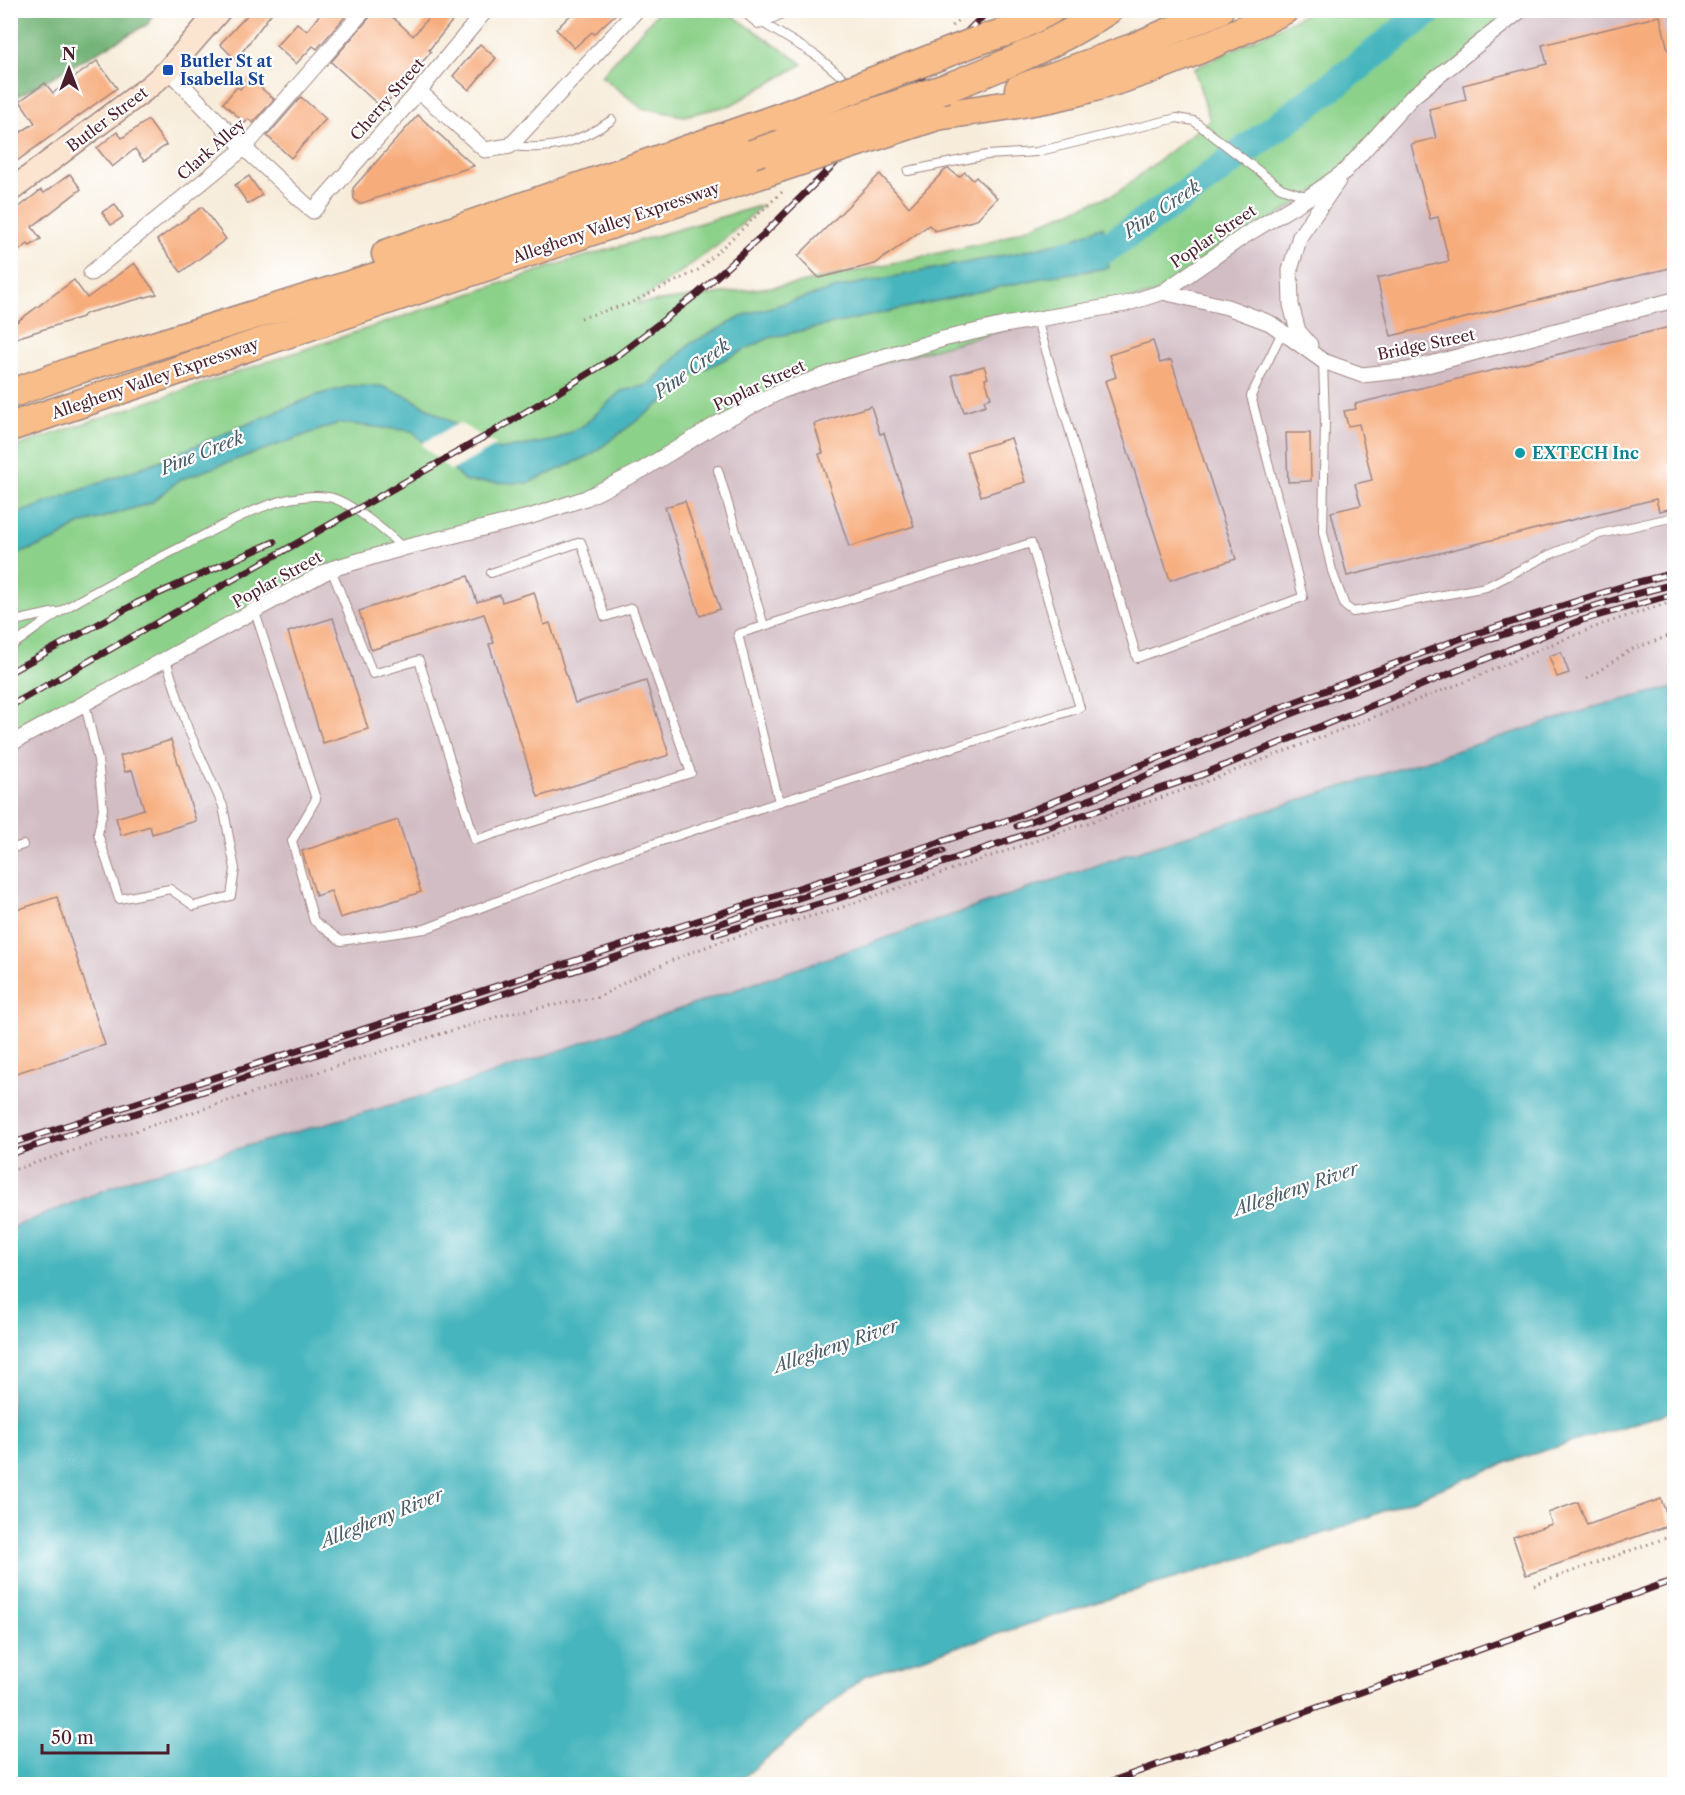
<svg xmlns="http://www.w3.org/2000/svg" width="1685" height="1795" font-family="'Libre Caslon Text',serif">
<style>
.industrial{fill:#d2bdc5}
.green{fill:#8cd18a;stroke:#6b785a;stroke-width:1.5}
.forest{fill:#71b376;stroke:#5e6950;stroke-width:1.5}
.water{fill:#46b5bd;stroke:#486a74;stroke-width:1.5}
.pier{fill:#f7ecda}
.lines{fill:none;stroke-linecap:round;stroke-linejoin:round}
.river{stroke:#46b5bd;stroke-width:30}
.building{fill:#f7ac7b}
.lane-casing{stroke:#a08682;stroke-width:10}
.street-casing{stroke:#a08682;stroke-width:17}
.secondary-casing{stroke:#a08682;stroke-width:25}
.highway-casing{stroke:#a08682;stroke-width:31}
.path{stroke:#a08682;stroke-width:3;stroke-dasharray:1.5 4.5;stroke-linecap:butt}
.lane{stroke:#fff;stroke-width:8}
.street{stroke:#fff;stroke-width:15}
.secondary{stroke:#fce5d0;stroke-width:22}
.highway{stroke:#f8bd89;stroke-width:28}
.rail-casing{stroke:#4a1f2b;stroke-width:7}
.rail{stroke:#fff;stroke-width:4.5;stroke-dasharray:14;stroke-linecap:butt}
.highway-bridge-casing{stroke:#a08682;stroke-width:31;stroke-linecap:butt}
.highway-bridge{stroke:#f8bd89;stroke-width:28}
.transit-dot{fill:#1a4fb4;stroke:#fff;stroke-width:2}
.culture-dot{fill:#0f9aa8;stroke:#fff;stroke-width:2}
.labels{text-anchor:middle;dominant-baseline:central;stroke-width:4.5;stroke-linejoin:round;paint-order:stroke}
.transit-label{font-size:16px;font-weight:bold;fill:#164399;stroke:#fff;text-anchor:start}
.street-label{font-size:16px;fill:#4a1f2b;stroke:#fff}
.culture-label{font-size:16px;font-weight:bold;fill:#0d838f;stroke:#fff;text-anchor:start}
.water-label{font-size:18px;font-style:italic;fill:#485b65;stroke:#fff}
</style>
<rect width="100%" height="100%" fill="#fff"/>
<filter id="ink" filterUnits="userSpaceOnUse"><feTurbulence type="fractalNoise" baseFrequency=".0167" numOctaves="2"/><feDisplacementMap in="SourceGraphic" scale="12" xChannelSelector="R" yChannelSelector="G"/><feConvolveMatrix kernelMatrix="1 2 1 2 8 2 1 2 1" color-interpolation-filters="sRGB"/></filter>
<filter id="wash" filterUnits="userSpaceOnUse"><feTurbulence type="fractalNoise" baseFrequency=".008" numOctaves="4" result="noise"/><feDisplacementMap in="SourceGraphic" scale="24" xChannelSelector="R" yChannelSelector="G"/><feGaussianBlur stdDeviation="1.35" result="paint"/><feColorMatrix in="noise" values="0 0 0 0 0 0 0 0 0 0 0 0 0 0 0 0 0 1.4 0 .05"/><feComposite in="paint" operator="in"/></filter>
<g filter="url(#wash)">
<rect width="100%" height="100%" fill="#f7ecda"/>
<path class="industrial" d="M 1483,11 L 1674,11 L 1674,687 L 1601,705 L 1126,855 L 454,1087 L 134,1178 L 11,1228 L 11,730 L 232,610 L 527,506 Z"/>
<g class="green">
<path d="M 660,10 L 726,11 L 803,64 L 731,105 L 684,116 L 642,108 L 601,76 Z"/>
<path d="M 1311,11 L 1521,11 L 1412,97 L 1345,171 L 1163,292 L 1050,317 L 781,391 L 586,498 L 331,569 L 11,744 L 11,448 L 565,262 L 763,205 L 718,245 L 636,304 L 796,284 L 994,241 L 1117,193 L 1210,120 L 1194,69 Z"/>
</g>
<path class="forest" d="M 11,10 L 154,10 L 154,11 L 148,24 L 11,100 Z"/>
<g class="water">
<path d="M 1103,226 L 1109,268 L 1051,276 L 769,338 L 688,377 L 684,386 L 589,456 L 528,483 L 466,482 L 412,431 L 339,423 L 179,480 L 151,503 L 78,525 L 55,540 L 11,557 L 11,516 L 164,459 L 317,395 L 351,386 L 381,386 L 409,397 L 499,450 L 555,440 L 584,425 L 621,391 L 648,385 L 691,343 L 747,314 L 845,286 L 1016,253 L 1073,239 Z"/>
<path d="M 1674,687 L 1674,1411 L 1514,1460 L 1332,1531 L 1156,1584 L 864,1676 L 736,1784 L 11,1784 L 11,1228 L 134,1178 L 454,1087 L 1126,855 L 1601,705 Z"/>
</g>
<path class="pier" d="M 459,423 L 497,445 L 451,471 L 421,444 Z"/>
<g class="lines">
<path class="river" d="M 1067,255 L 1106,248 L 1189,192 L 1355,69 L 1429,10"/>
</g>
<g id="blocks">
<g class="building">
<path d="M 252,10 L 274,10 L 236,60 L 220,44 Z"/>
<path d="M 323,10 L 351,10 L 317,49 L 313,46 L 296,64 L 276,46 L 297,23 L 307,31 Z"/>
<path d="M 374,10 L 385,10 L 413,36 L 435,10 L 461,10 L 429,50 L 431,52 L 382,108 L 331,62 L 371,16 Z"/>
<path d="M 576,10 L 620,10 L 594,34 L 592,32 L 574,48 L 556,29 Z"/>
<path d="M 1660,16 L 1668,50 L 1674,48 L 1674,267 L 1391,336 L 1377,278 L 1449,261 L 1438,217 L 1430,219 L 1411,144 L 1436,138 L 1429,109 L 1466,100 L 1463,85 L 1547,64 L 1542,45 Z"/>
<path d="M 480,44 L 496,58 L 469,90 L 453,76 Z"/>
<path d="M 97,61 L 117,88 L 10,166 L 10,139 L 35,123 L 20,101 L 45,83 L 53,93 Z"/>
<path d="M 249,78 L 274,99 L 253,123 L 248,119 L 245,123 L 223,103 L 237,87 L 240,89 Z"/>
<path d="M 301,97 L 326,119 L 291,158 L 267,136 Z"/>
<path d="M 418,115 L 474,166 L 359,204 L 354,199 L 353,188 Z"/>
<path d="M 148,120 L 166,145 L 144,161 L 135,149 L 112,167 L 97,148 L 117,132 L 122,138 Z"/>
<path d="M 949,169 L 959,177 L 965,172 L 973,180 L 976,177 L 997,198 L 976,220 L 935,231 L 929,225 L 875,264 L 819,278 L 798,256 L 880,174 L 909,207 L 945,170 Z"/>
<path d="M 70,174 L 81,189 L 32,227 L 41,239 L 30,246 L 28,244 L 17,252 L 10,243 L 10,204 L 14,203 L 18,208 L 41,190 L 44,193 Z"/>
<path d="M 249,176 L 262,195 L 248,204 L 235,185 Z"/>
<path d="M 115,204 L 123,217 L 111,225 L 102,212 Z"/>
<path d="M 202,207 L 226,239 L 181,272 L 157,240 Z"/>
<path d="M 134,263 L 157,294 L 87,313 L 82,317 L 10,340 L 10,327 L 74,280 L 87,298 Z"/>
<path d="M 1674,326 L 1674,508 L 1659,511 L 1656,499 L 1347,576 L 1331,512 L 1361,505 L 1355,484 L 1372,480 L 1359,424 L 1348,426 L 1344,411 L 1356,409 L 1355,404 Z"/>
<path d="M 1153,341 L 1160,363 L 1171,360 L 1236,559 L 1170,580 L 1105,381 L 1116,377 L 1109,355 Z"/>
<path d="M 984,366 L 988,378 L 985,379 L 991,398 L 984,400 L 986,405 L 964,412 L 952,375 Z"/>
<path d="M 871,406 L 880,434 L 884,433 L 914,526 L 849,547 L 819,454 L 823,453 L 814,424 Z"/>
<path d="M 1286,433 L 1310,433 L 1311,481 L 1288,482 Z"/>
<path d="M 1011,438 L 1025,482 L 981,496 L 966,452 Z"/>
<path d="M 685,501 L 720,609 L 700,616 L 665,507 Z"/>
<path d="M 468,576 L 477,602 L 500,595 L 502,602 L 534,592 L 544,625 L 550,623 L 575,703 L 646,681 L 669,755 L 538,797 L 489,644 L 494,643 L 484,614 L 371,650 L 359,611 Z"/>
<path d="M 333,618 L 368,729 L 323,743 L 288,632 Z"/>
<path d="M 1561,652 L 1569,673 L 1557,677 L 1549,656 Z"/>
<path d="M 171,740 L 196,821 L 152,834 L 150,826 L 121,835 L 116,818 L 144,809 L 132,770 L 125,772 L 120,756 Z"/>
<path d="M 398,820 L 421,892 L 340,918 L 331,891 L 316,896 L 302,851 Z"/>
<path d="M 57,897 L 105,1045 L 10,1075 L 10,912 Z"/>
<path d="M 1661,1499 L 1670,1525 L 1526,1575 L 1513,1537 L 1552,1524 L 1548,1513 L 1578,1502 L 1587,1525 Z"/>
</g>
</g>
</g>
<g filter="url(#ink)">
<use href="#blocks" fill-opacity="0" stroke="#a08682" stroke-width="1.5"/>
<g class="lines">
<g class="lane-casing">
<g id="lane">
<path d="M 936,11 L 936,10"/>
<path d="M 761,22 L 817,56 L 849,83"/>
<path d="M 512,146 C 552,151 579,142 612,120"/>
<path d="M 908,171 L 987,155 L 1036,152 L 1177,118 L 1194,121 L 1281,188 L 1308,197"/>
<path d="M 1037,320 L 1137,658 L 1303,597 L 1251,396 L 1282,332"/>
<path d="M 1323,361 L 1325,421 L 1323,532 L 1332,571 L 1345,606 L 1353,612 L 1486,587 L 1549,555 L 1600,534 L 1670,518"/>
<path d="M 331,569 L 373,674 L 419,660 L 475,840 L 691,773 L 632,608 L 605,617 L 581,542 L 491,573"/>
<path d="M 255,612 L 316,799 L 292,841 L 314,921 L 341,941 L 425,929 L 616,856 L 779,802 L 1080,708 L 1031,543 L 764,626 L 718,470"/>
<path d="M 10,622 L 56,612"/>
<path d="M 764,626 L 738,634 L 779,802"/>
<path d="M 10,647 C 28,635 45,621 63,610 C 100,587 140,568 179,548 C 221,527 280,489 328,497 C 348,500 388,533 403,548"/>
<path d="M 85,704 L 98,760 L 103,809 L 98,834 L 119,899 L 170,889 L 194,906 L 231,896 L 235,869 L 223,806 L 188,729 L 166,660"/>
<path d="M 10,849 L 23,845"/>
</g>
</g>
<g class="street-casing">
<g id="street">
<path d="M 747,10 L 760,21 L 782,10"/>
<path d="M 168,70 L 244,148 L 313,211 L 419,91 L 486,10"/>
<path d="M 419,91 L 485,150 L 510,146 L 637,10"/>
<path d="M 91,273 L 244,148 L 364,10"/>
<path d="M 1163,292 L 1227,307 L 1270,323 L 1323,361 L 1362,375 L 1408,370 L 1674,300"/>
<path d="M 1310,345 L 1298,331 L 1291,305 L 1290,270 L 1300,236 L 1338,181"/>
<path d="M 10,744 L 331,569 L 403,548 L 532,516 L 586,498 L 642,470 L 717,424 L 781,391 L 846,368 L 943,339 L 1004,325 L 1125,304 L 1163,292 L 1244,236 L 1309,197 L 1345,171 L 1412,97 L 1521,10"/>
</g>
</g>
<g class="secondary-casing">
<path id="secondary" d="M 10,191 L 150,86 L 168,70 L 220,10"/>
</g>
<g class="highway-casing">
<g id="highway">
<path d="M 977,41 L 1012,30 L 1050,10"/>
<path d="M 946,88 C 1001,67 1058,43 1108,10"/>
<path d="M 1019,89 L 1135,47 L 1219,10"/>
<path d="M 937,116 C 982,109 1028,104 1072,93 C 1146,75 1216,44 1284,10"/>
<path d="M 386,254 L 781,117"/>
<path d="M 10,394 L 73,371 L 508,236 L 752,154"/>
<path d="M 10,427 L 779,168"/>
</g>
</g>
<g class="path">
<path d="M 952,26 L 968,10"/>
<path d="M 581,318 L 628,304 L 697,271 L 782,192"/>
<path d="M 1587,679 L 1630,650 L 1674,634"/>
<path d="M 10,1171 L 374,1054 L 510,1013 L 599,997 L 633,978 L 684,955 L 722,941 L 834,910 L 1195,786 L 1467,681 L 1545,647 L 1603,624 L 1674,601"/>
<path d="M 1534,1585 L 1674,1535"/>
</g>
<use href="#lane" class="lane"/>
<use href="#street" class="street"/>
<use href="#secondary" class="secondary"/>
<use href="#highway" class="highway"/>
<g class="rail-casing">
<g id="rail">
<path d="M 10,672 L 137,603 L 274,542"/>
<path d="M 10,706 L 493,432 L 617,356 L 696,295 L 764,234 L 989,10"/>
<path d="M 1017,826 L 1094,798 L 1286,716 L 1479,642 L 1624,597 L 1674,584"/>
<path d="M 715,934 L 836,899 L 1201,775 L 1579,621 L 1674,594"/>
<path d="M 10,1144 L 1011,819 L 1282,707 L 1459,639 L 1627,585 L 1674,573"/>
<path d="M 10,1154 L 943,851"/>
<path d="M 1104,1784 L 1674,1580"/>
</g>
</g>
<use href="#rail" class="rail"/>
<g class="highway-bridge-casing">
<g id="highway-bridge">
<path d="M 781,117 L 977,41"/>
<path d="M 752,154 L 946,88"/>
<path d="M 779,168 L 937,116"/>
</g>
</g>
<use href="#highway-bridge" class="highway-bridge"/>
</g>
</g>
<rect class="transit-dot" x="162" y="64" width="12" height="12" rx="3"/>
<circle class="culture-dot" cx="1520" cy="453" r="6"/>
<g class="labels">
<g class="transit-label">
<text x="180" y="61">Butler St at<tspan x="180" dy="18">Isabella St</tspan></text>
</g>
<g class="street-label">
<text transform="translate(387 99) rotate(-49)">Cherry Street</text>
<text transform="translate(107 119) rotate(-37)">Butler Street</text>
<text transform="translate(211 149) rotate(-41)">Clark Alley</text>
<text transform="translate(616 222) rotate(-19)">Allegheny Valley Expressway</text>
<text transform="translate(1213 236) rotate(-34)">Poplar Street</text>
<text transform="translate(1426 344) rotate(-12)">Bridge Street</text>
<text transform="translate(155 378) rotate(-19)">Allegheny Valley Expressway</text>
<text transform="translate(759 385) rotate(-25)">Poplar Street</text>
<text transform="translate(277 579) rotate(-29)">Poplar Street</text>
</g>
<g class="culture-label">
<text x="1532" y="453">EXTECH Inc</text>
</g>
<g class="water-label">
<text transform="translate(1162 209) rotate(-34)">Pine Creek</text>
<text transform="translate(692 369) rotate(-36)">Pine Creek</text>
<text transform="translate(202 453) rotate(-22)">Pine Creek</text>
<text transform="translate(1296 1189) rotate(-19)">Allegheny River</text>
<text transform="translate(836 1346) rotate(-19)">Allegheny River</text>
<text transform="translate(382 1518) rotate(-22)">Allegheny River</text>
</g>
</g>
<rect width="1685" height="1795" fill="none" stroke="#fff" stroke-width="36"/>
<g transform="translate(69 69)" stroke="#ffffff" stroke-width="4.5" paint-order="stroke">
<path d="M0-4.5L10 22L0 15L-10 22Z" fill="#4a1f2b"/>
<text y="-9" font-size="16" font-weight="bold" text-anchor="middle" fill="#4a1f2b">N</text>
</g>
<path d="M42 1744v9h126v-9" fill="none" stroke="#4a1f2b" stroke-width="3"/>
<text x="51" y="1744" font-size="18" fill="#4a1f2b" stroke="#ffffff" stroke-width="4.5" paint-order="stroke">50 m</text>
</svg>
